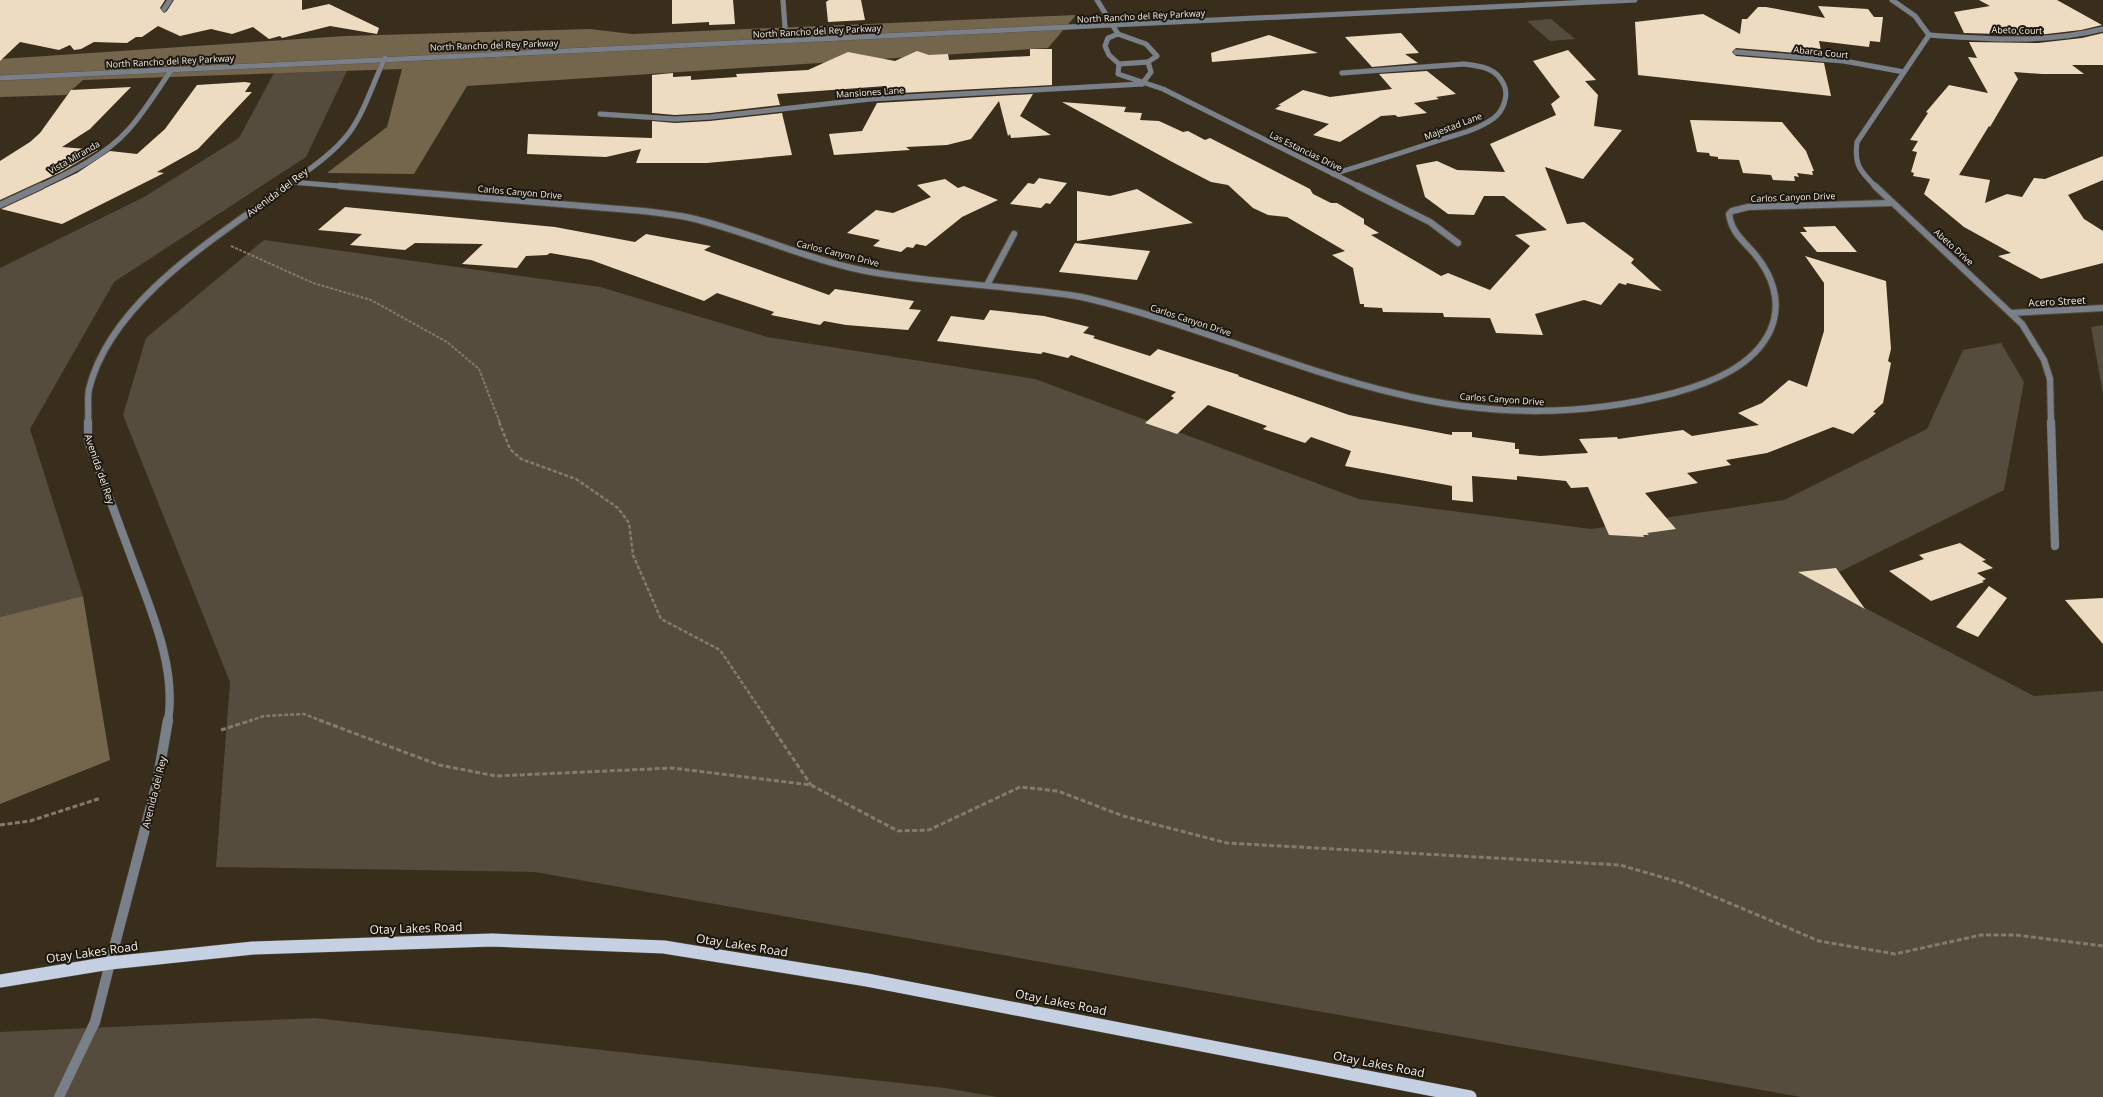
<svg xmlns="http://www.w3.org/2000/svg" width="2103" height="1097" font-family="'Open Sans',sans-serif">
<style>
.green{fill:#564c3d}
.forest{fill:#74654d}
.building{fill:#eddcc1}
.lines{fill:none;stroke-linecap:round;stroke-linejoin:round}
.minor-far3-casing{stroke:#534938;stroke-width:5.5}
.minor-far2-casing{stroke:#534938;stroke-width:8}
.minor-far1-casing{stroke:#534938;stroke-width:9}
.minor-casing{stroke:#534938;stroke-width:11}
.tertiary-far3-casing{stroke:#534938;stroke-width:5.5}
.tertiary-far2-casing{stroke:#534938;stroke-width:8}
.tertiary-far1-casing{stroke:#534938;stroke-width:9}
.tertiary-casing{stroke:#534938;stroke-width:11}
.primary-casing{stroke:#534938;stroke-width:14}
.path-far2{stroke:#847b6b;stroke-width:2;stroke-dasharray:3 1.5;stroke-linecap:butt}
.path-far1{stroke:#847b6b;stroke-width:2.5;stroke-dasharray:4 2;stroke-linecap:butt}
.path{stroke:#847b6b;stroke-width:3;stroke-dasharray:5 2.5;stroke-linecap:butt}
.minor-far3{stroke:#7a8089;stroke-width:5}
.minor-far2{stroke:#7a8089;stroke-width:6}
.minor-far1{stroke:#7a8089;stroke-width:8}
.minor{stroke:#7a8089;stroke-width:10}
.tertiary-far3{stroke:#7a8089;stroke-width:5}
.tertiary-far2{stroke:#7a8089;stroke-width:6}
.tertiary-far1{stroke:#7a8089;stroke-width:8}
.tertiary{stroke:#7a8089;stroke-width:10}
.primary{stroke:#c5d0e2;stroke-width:13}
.labels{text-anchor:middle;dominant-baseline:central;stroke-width:4;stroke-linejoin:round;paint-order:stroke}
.far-street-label{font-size:9px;fill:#f3ece1;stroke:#1c170f}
.street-label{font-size:10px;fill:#f3ece1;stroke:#1c170f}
.near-street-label{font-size:12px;fill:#f3ece1;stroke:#1c170f}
</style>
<rect width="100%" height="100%" fill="#392e1c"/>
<g class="green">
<path d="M 1551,19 L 1575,39 L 1550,41 L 1527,21 Z"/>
<path d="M 347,71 L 306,157 L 114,282 L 30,429 L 83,596 L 0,617 L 0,268 L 144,197 L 239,138 L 274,73 Z"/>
<path d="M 264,240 L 600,287 L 767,337 L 1035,379 L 1359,499 L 1591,529 L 1784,500 L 1927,429 L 1963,350 L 2001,343 L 2024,382 L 2004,490 L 1817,583 L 2034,696 L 2103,691 L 2103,1097 L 1801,1097 L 535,872 L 216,867 L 230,682 L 123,415 L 146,338 Z"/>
<path d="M 2103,325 L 2103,394 L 2091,327 Z"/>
<path d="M 315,1018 L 945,1088 L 997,1097 L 0,1097 L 0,1032 Z"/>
</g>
<g class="forest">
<path d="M 1076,15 L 1048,48 L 467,86 L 414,174 L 327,173 L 387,127 L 402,69 L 83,80 L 66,95 L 0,97 L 0,59 L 345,36 L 590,29 L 632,34 Z"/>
<path d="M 83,596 L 110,760 L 0,804 L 0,617 Z"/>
</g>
<g class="building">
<path d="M 0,0 L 165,0 L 160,8 L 164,13 L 167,11 L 174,0 L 302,0 L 302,10 L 329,4 L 379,28 L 377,34 L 330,26 L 282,38 L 280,36 L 269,39 L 253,27 L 232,34 L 211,29 L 180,36 L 158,26 L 142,37 L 136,37 L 127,43 L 94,42 L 81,49 L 74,50 L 70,45 L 59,50 L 20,42 L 0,61 Z"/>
<path d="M 672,0 L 733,0 L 735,24 L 709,25 L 709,22 L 672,24 Z"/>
<path d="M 829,0 L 861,0 L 865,20 L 828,22 L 826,2 Z"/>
<path d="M 1979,0 L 2057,0 L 2102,25 L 2081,30 L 2038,35 L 1964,33 L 1954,12 L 1990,6 Z"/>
<path d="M 1818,6 L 1868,9 L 1874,17 L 1883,17 L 1880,42 L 1870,41 L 1869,47 L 1819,41 L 1822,55 L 1736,48 L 1732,52 L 1736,56 L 1824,63 L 1831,96 L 1638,75 L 1635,22 L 1703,14 L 1740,34 L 1742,19 L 1747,19 L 1758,7 L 1766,7 L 1825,18 Z"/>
<path d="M 1401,33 L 1419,53 L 1405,54 L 1418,63 L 1372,67 L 1345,37 Z"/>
<path d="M 2103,33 L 2103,65 L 2072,65 L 2084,74 L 2042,74 L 2014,72 L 2018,79 L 1990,127 L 1989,126 L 1959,175 L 1990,180 L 1985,203 L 2007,194 L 2022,197 L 2034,178 L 2045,179 L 2103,156 L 2103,180 L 2068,195 L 2084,219 L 2103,231 L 2103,263 L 2041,279 L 1998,256 L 2011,253 L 1964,227 L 1924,194 L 1930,179 L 1913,176 L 1914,173 L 1911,172 L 1917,152 L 1912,151 L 1918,141 L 1910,140 L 1928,113 L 1926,112 L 1949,85 L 1988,93 L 1968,57 L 1977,58 L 1969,42 L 2038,43 L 2082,38 Z"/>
<path d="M 1269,35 L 1318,53 L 1212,62 L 1211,53 Z"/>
<path d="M 1030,49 L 1052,49 L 1052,85 L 882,94 L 886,86 L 777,94 L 780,105 L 710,113 L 675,115 L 652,113 L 652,75 L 673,73 L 673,77 L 691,76 L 691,80 L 737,77 L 736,74 L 808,70 L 848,52 L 895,61 L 917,51 L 929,55 L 948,54 L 949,60 L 1030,56 Z"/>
<path d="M 1568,50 L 1596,80 L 1585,81 L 1598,95 L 1594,126 L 1622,130 L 1583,179 L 1545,167 L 1567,224 L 1584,222 L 1634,259 L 1631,263 L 1662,291 L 1627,283 L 1626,285 L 1619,283 L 1601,305 L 1584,300 L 1535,314 L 1543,335 L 1496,333 L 1490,318 L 1444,317 L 1443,313 L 1383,312 L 1382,308 L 1364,307 L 1364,304 L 1360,304 L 1353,268 L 1332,255 L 1345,251 L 1287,217 L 1268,215 L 1253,208 L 1228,185 L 1211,182 L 1176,164 L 1062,102 L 1126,107 L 1124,112 L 1142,113 L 1140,120 L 1159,121 L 1183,132 L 1188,131 L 1205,140 L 1210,138 L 1310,189 L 1313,194 L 1331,203 L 1337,203 L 1364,219 L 1364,224 L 1379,233 L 1371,235 L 1441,276 L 1448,273 L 1490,290 L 1530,246 L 1515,235 L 1547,230 L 1504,196 L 1484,196 L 1474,215 L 1448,214 L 1425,197 L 1416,165 L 1437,161 L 1457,170 L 1505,172 L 1490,144 L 1556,115 L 1551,104 L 1560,97 L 1533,61 Z"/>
<path d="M 1427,71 L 1456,94 L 1436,97 L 1439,99 L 1414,103 L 1427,113 L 1398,117 L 1395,115 L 1381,116 L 1340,142 L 1313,135 L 1329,124 L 1275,109 L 1281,105 L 1278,105 L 1303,90 L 1330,97 L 1392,89 L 1379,74 Z"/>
<path d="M 245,82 L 251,83 L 245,92 L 252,92 L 198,149 L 157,172 L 164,173 L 62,224 L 1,209 L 77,173 L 110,151 L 137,154 L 165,129 L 197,85 Z"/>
<path d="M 131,87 L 90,129 L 62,147 L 98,150 L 61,172 L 0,200 L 0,161 L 30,142 L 40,133 L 71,90 Z"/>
<path d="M 1033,94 L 1020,116 L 1051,135 L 1011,138 L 1010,134 L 1008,136 L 999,101 L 971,139 L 947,145 L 906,147 L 910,150 L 834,155 L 829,134 L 862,131 L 877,103 Z"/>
<path d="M 782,113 L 792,155 L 707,163 L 636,163 L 641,149 L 606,157 L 527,154 L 528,134 L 652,138 L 652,121 L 675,123 L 710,121 Z"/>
<path d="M 1690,120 L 1782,122 L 1806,151 L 1814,171 L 1812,171 L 1813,175 L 1797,173 L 1799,177 L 1794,176 L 1795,181 L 1773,180 L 1771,175 L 1743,173 L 1739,160 L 1718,159 L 1718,157 L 1710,156 L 1709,153 L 1697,152 Z"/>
<path d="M 1039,178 L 1067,183 L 1050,204 L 1046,203 L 1041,208 L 1010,204 L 1028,183 L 1034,184 Z"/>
<path d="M 945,179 L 958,188 L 964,186 L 998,200 L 962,217 L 926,246 L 916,244 L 913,248 L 907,247 L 901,252 L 873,246 L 880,240 L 847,233 L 876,210 L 893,213 L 931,197 L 917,185 Z"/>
<path d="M 1137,189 L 1193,223 L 1077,241 L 1077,191 L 1110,196 Z"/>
<path d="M 345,207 L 555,227 L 635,242 L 646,234 L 711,246 L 704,250 L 829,295 L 835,289 L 914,301 L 909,309 L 921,310 L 908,330 L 846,325 L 824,321 L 820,325 L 771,315 L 774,312 L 717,293 L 704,301 L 591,260 L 550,253 L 547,255 L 526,256 L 517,268 L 462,264 L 483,244 L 415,243 L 405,250 L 350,245 L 362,234 L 318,230 Z"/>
<path d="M 1835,226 L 1857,252 L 1817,252 L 1800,232 L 1807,232 L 1803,227 Z"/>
<path d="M 1075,243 L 1150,251 L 1137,280 L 1059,272 Z"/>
<path d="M 1805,256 L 1886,281 L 1891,349 L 1888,361 L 1891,363 L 1883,403 L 1873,412 L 1876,413 L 1853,434 L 1833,427 L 1767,453 L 1726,460 L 1731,465 L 1687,473 L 1698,483 L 1645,493 L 1676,529 L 1647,533 L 1649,535 L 1643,535 L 1644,537 L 1609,535 L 1588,487 L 1571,488 L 1566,481 L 1517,476 L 1517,480 L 1472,476 L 1473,502 L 1452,500 L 1452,486 L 1345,466 L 1351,451 L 1311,437 L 1305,443 L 1263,429 L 1267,426 L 1208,405 L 1177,434 L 1145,423 L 1174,398 L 1171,396 L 1176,392 L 1071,355 L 1068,358 L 1043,352 L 1041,354 L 937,341 L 951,316 L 984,320 L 990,310 L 1044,316 L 1089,327 L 1083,333 L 1095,336 L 1093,338 L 1150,356 L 1158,349 L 1239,375 L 1238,376 L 1349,415 L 1446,434 L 1452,435 L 1452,432 L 1472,432 L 1472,437 L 1515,443 L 1515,449 L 1519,449 L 1519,454 L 1540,456 L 1588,453 L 1579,439 L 1617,437 L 1618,439 L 1683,430 L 1692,436 L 1759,425 L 1738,413 L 1762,403 L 1789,380 L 1807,387 L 1824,331 L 1824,283 Z"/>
<path d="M 1960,543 L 1986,560 L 1982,561 L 1993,568 L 1977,573 L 1986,579 L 1982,581 L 1984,582 L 1931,601 L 1889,571 L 1924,559 L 1919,555 Z"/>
<path d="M 1836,568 L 1865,609 L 1798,572 Z"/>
<path d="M 1989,586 L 2007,598 L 1978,637 L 1956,627 Z"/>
<path d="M 2103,598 L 2103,644 L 2065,600 Z"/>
</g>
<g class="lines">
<g class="minor-far3-casing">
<g id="minor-far3">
<path d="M 783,0 L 786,41"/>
<path d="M 1097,0 L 1118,34"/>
<path d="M 164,9 L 170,0"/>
<path d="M 1118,34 L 1146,44 L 1157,56 L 1148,62 L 1119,64 L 1109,55 L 1105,46 L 1108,38 Z"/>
<path d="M 1929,35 C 1988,39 2045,44 2103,29"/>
<path d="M 1736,52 L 1844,61 L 1904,72"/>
<path d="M 1119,64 L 1118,74 L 1163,89 L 1360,187"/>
<path d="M 1142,84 L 1151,72 L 1148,62"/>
<path d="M 600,114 L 675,119 L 710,117 L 870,99 L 1142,84"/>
<path d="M 1333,174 C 1370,163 1407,151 1443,139 C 1460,134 1479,129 1494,118 C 1503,111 1509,96 1504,85 C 1497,68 1481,66 1464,64 L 1342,73"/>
<path d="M 291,182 L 352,187"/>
<path d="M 39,187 C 71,172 105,156 129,129 C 145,111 158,89 172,69"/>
<path d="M 1876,187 C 1860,171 1854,165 1857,142 L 1929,35 L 1915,16 L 1892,0"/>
</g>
</g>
<g class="minor-far2-casing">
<g id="minor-far2">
<path d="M 340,186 L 643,211 C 660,213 678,215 695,219 C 755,234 810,261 871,272 C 923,281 976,284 1028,290 C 1047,292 1067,294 1086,298 C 1191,323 1290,368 1394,393 C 1486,416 1582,417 1674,393 C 1710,383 1753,367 1770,331 C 1783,302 1772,274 1753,252 C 1742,240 1731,231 1729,214 L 1732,211 L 1748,207 L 1891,203"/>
<path d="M 1358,186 L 1430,222 L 1458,243"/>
<path d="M 1875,186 L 2022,324 L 2044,360 L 2050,379 L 2051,423"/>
<path d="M 0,205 L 41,186"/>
<path d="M 987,285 L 1014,234"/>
<path d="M 2011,313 L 2103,308"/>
</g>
</g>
<g class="minor-far1-casing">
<path id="minor-far1" d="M 2051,422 L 2055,546"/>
</g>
<g class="minor-casing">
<path id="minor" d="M 59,1097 L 95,1022 L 110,963"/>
</g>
<g class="tertiary-far3-casing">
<g id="tertiary-far3">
<path d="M 0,78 L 1635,0"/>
<path d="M 285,187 C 307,171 333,154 349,133 C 365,111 373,83 385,58"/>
</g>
</g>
<g class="tertiary-far2-casing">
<path id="tertiary-far2" d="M 88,423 C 89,412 87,399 89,389 C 111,300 217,237 287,186"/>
</g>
<g class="tertiary-far1-casing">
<path id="tertiary-far1" d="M 88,422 L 88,441 C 103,480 117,519 132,559 C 150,608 177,667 168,721"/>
</g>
<g class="tertiary-casing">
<path id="tertiary" d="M 110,963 L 157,783 L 168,720"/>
</g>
<g class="primary-casing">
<path id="primary" d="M 0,981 L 110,963 L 253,948 L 492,940 L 664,947 L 867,980 L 1470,1097"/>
</g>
<path class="path-far2" d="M 231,246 L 313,283 L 371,300 L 447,342 L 479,369 L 500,423"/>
<g class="path-far1">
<path d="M 499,422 L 510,449 L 521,459 L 576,479 L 618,508 L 629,523 L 633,555 L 661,619 L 720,650 L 768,721"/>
<path d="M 249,721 L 264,716 L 304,714 L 322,721"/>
</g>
<g class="path">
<path d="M 319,720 L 439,765 L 496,776 L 672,768 L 811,785 L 898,831 L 929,830 L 1020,787 L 1058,791 L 1123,816 L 1227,843 L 1620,865 L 1682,883 L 1819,941 L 1895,954 L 1981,935 L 2016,935 L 2103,946"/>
<path d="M 767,720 L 811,785"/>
<path d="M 221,730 L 252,720"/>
<path d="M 0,825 L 30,821 L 101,798"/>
</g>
<use href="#minor-far3" class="minor-far3"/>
<use href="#minor-far2" class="minor-far2"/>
<use href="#minor-far1" class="minor-far1"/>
<use href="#minor" class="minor"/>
<use href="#tertiary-far3" class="tertiary-far3"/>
<use href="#tertiary-far2" class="tertiary-far2"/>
<use href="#tertiary-far1" class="tertiary-far1"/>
<use href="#tertiary" class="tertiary"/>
<use href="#primary" class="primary"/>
</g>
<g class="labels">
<g class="far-street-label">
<text transform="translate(1141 16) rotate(-3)">North Rancho del Rey Parkway</text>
<text transform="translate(2017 30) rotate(1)">Abeto Court</text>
<text transform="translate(817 31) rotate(-3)">North Rancho del Rey Parkway</text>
<text transform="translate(494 45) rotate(-2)">North Rancho del Rey Parkway</text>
<text transform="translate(1821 52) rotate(6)">Abarca Court</text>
<text transform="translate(170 61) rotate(-3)">North Rancho del Rey Parkway</text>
<text transform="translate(870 92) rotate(-4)">Mansiones Lane</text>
<text transform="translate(1453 126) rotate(-21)">Majestad Lane</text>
<text transform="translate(1306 151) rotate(26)">Las Estancias Drive</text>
<text transform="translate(74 157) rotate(-30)">Vista Miranda</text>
<text transform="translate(520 192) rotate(5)">Carlos Canyon Drive</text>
<text transform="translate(1793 197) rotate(-2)">Carlos Canyon Drive</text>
<text transform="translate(1954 247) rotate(42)">Abeto Drive</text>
<text transform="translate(838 253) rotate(14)">Carlos Canyon Drive</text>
<text transform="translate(1191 320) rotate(18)">Carlos Canyon Drive</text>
<text transform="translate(1502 399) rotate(4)">Carlos Canyon Drive</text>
</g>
<g class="street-label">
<text transform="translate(277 192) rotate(-37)">Avenida del Rey</text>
<text transform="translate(2057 301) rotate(-3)">Acero Street</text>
<text transform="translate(100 469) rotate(71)">Avenida del Rey</text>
<text transform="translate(154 792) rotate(-76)">Avenida del Rey</text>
</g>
<g class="near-street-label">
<text transform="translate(416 928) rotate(-2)">Otay Lakes Road</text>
<text transform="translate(742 945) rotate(9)">Otay Lakes Road</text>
<text transform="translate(92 952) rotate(-8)">Otay Lakes Road</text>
<text transform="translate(1061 1002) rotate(11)">Otay Lakes Road</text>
<text transform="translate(1379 1064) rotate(11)">Otay Lakes Road</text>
</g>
</g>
</svg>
